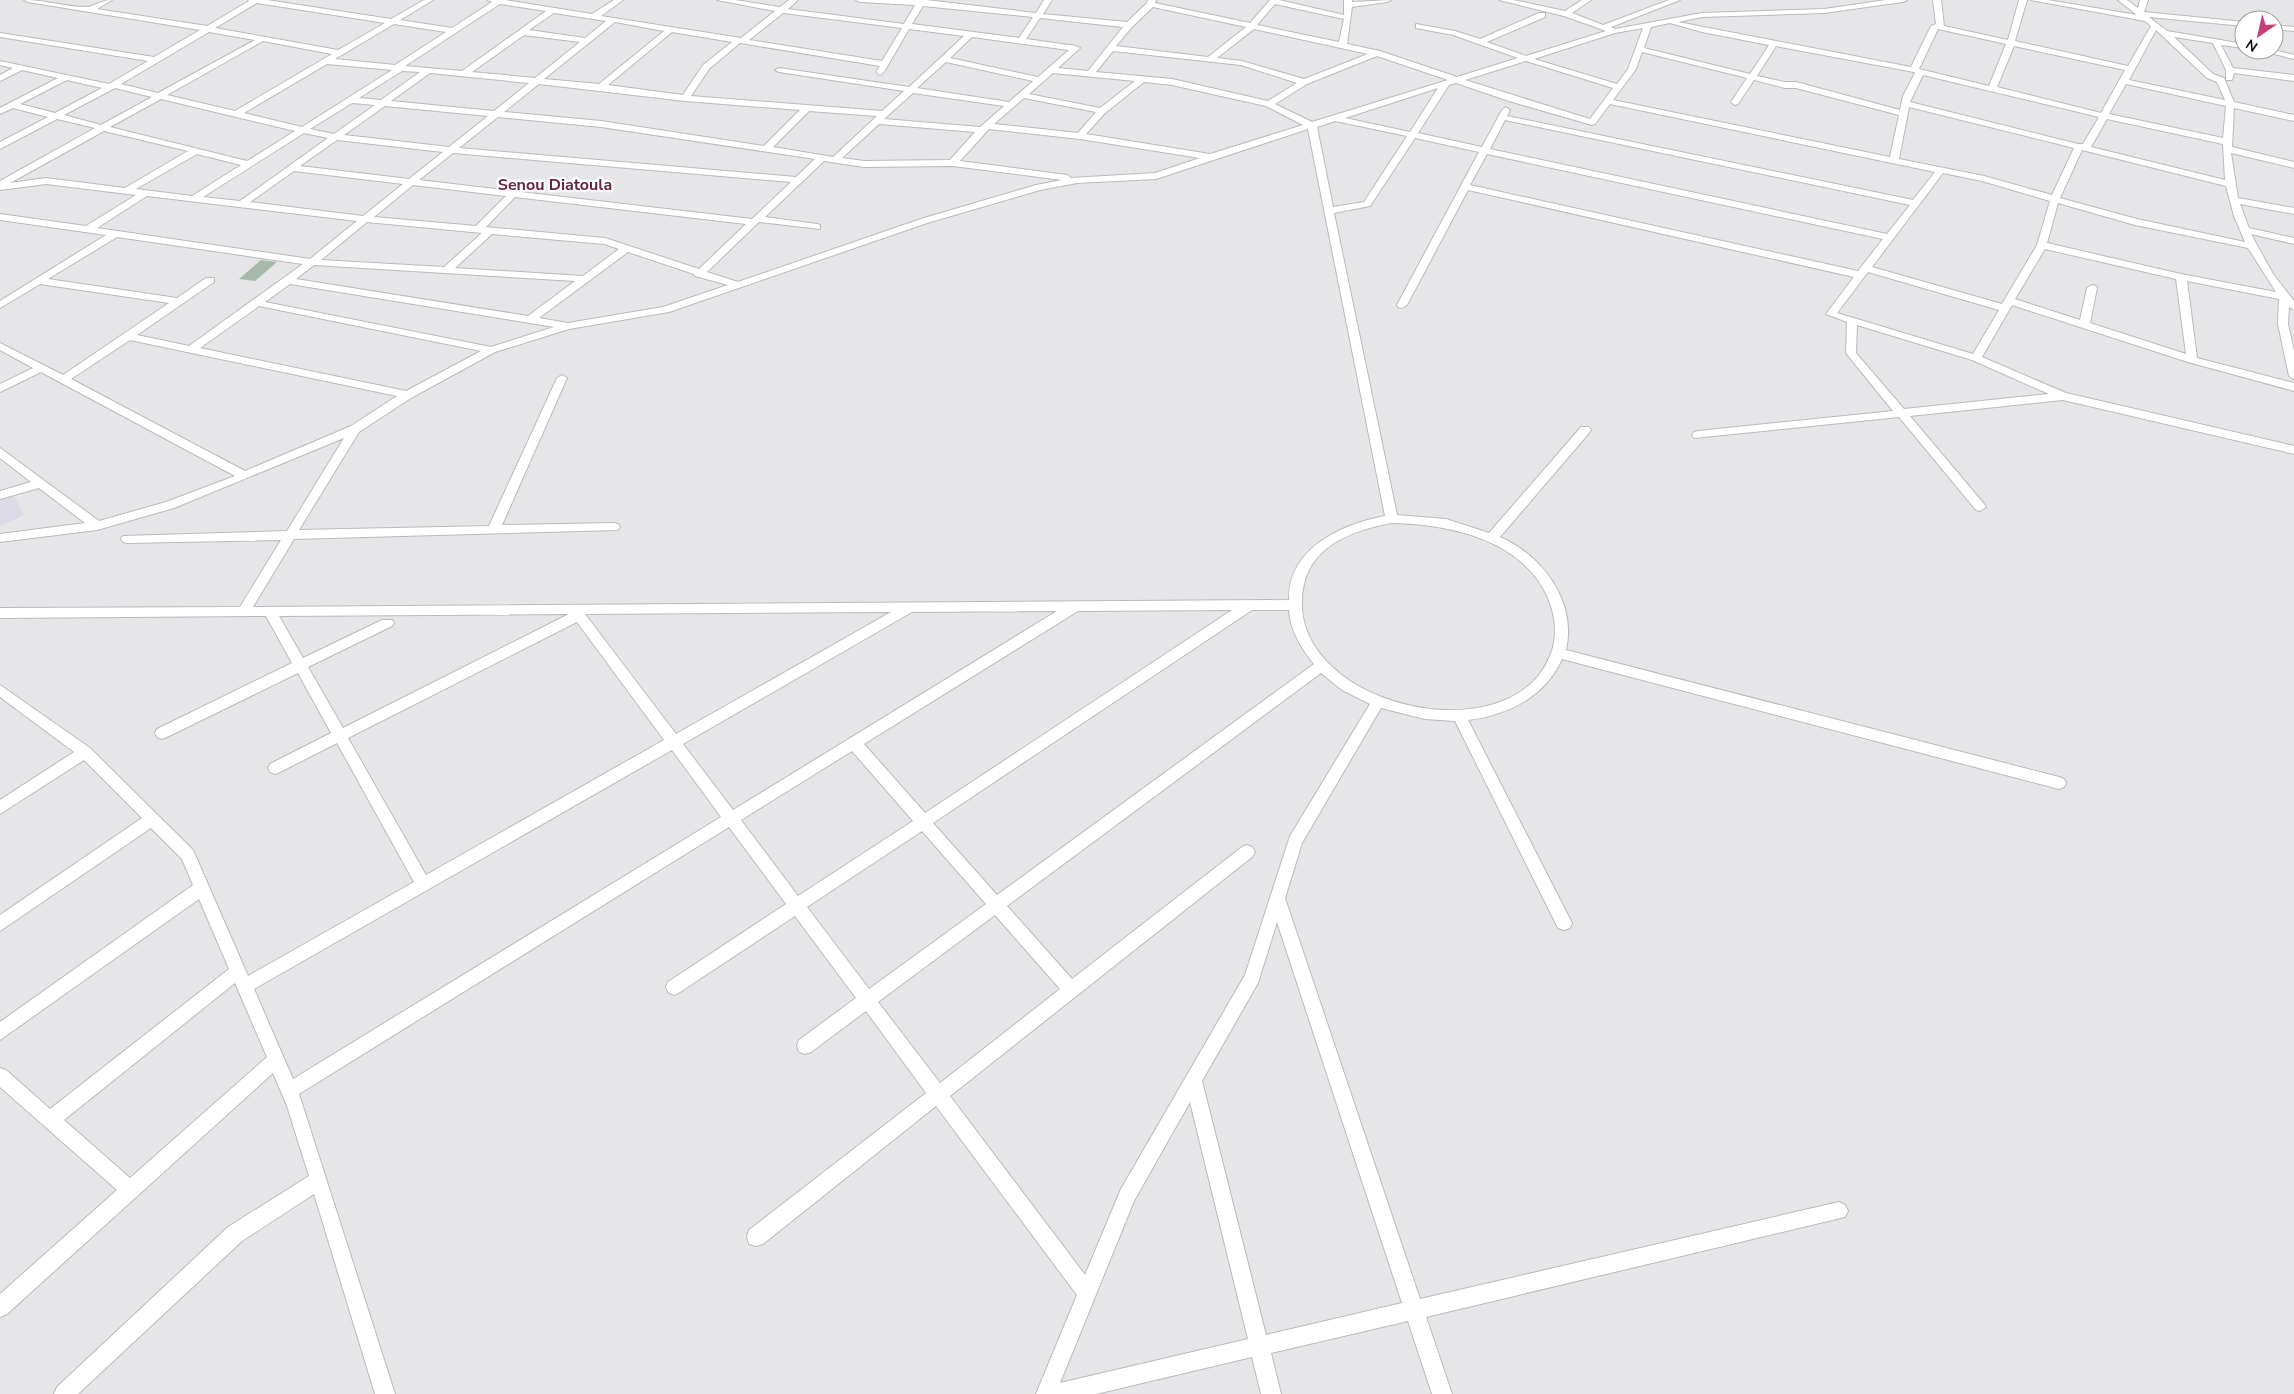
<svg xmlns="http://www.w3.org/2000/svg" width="2294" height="1394" font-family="'Nunito Sans',sans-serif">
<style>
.built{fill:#dbdae5}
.green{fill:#a5baab}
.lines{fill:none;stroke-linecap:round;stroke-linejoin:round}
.minor-casing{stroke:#bababd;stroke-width:2}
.minor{fill:#fff;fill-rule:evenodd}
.labels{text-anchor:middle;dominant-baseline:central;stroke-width:4.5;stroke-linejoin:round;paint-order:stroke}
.far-quarter-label{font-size:16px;font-weight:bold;fill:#65233e;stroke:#fff}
</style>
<rect width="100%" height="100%" fill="#e6e6e9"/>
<path class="built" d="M 13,495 L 24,515 L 0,526 L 0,499 Z"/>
<path class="green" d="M 261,260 L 277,262 L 255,281 L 239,279 Z"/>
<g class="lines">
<g class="minor-casing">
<g id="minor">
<path d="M 24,0 C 45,0 66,7 86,7 C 94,7 101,0 112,0 L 97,9 L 207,26 L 249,1 L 248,0 L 267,0 L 391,19 L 424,0 L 433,0 L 400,20 L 452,28 L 492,2 L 487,0 L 505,0 L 592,14 L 614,0 L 623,0 L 601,16 L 741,38 L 775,11 L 717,0 L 735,0 L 780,7 L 789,0 L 798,0 L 788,9 L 904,24 L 915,5 L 860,2 L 856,0 L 926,0 L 1036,13 L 1044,0 L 1052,0 L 1043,14 L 1127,22 L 1147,3 L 1148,0 L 1156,0 L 1155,3 L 1250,23 L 1270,0 L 1279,0 L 1344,15 L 1344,0 L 1352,0 L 1352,2 L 1391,0 L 1387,2 L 1352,7 L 1347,44 L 1380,51 L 1457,77 L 1518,58 L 1453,35 L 1416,28 L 1416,24 L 1455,31 L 1480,39 L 1539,13 L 1545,13 L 1545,17 L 1487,42 L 1526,56 L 1606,31 L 1564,16 L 1499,0 L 1513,0 L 1565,11 L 1582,0 L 1591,0 L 1572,13 L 1603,25 L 1669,0 L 1680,0 L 1611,27 L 1615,29 L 1702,13 L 1824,9 L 1886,0 L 1907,0 L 1903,2 L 1824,13 L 1702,17 L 1678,22 L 1911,67 L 1931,26 L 1936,24 L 1933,0 L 1941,0 L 1944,26 L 2008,40 L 2019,0 L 2027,0 L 2015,41 L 2128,66 L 2151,26 L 2145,21 L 2031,0 L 2048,0 L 2137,15 L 2118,0 L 2127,0 L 2138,8 L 2140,0 L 2148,0 L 2144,12 L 2244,22 L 2244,26 L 2149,17 L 2167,31 L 2244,44 L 2244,48 L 2221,45 L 2233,68 L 2294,75 L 2294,81 L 2234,73 L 2232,80 L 2226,80 L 2226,70 L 2213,43 L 2174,37 L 2213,74 L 2224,78 L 2234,102 L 2294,115 L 2294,121 L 2234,108 L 2232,147 L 2294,162 L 2294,168 L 2231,153 L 2238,198 L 2294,208 L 2294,214 L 2240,204 L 2249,228 L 2294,238 L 2294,244 L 2251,234 L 2273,274 L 2294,301 L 2294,310 L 2289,307 L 2288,324 L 2294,351 L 2294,379 L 2289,376 L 2278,324 L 2279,299 L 2187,281 L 2197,358 L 2294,383 L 2294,391 L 2188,362 L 2012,305 L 1982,357 L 2066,393 L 2294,446 L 2294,454 L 2063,400 L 1910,416 L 1984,504 L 1986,507 L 1980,511 L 1976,510 L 1899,417 L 1694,438 L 1692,435 L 1694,432 L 1698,431 L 1893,411 L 1846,353 L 1847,322 L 1826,314 L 1854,277 L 1468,190 L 1407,305 L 1402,308 L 1398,307 L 1397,305 L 1479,152 L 1415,138 L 1370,206 L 1334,213 L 1397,515 L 1446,519 L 1489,533 L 1581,427 L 1589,427 L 1591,430 L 1589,433 L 1500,537 C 1543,556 1577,602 1566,650 L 2059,777 L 2064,779 L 2066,783 L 2064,787 L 2059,789 L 1562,659 C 1545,697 1508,715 1468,720 L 1572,923 L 1570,928 L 1564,930 L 1558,928 L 1455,721 L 1425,719 L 1381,708 L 1302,843 L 1285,898 L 1420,1299 L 1839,1202 L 1845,1205 L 1848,1211 L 1845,1217 L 1426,1317 L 1452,1394 L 1432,1394 L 1408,1321 L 1271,1353 L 1281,1394 L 1261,1394 L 1252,1357 L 1096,1394 L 1036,1394 L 1077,1295 L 936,1106 L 763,1244 L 756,1246 L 749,1244 L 747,1237 L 749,1230 L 926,1093 L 866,1011 L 811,1052 L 805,1054 L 799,1052 L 797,1046 L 799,1040 L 856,998 L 795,916 L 680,992 L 674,995 L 668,992 L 666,987 L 668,982 L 786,904 L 729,827 L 299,1094 L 395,1394 L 375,1394 L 314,1194 L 242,1241 L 78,1394 L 54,1394 L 57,1387 L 228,1227 L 309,1176 L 287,1106 L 273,1073 L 7,1314 L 0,1317 L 0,1294 L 117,1190 L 0,1087 L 0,1068 L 6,1070 L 50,1109 L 229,969 L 199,899 L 0,1040 L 0,1022 L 193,885 L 182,859 L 151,828 L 0,931 L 0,915 L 142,818 L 84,760 L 0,814 L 0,800 L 74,752 L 0,697 L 0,685 L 90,748 L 193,850 L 248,976 L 414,882 L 337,743 L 280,772 L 275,774 L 270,772 L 268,768 L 270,764 L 331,733 L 298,673 L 167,737 L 162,739 L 157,737 L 155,733 L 157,729 L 292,663 L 266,616 L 0,618 L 0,608 L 240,607 L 281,540 L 127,543 L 123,542 L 121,539 L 123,536 L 287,531 L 344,438 L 174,508 L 97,530 L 0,542 L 0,534 L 85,523 L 39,488 L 0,499 L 0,491 L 31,482 L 0,458 L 0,448 L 99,521 L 166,502 L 235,476 L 41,372 L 0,392 L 0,384 L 33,368 L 0,350 L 0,343 L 63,375 L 169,303 L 40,284 L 0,308 L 0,301 L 106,235 L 0,220 L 0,214 L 86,226 L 136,195 L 46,184 L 0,190 L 0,181 L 95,128 L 57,119 L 0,149 L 0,142 L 48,117 L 13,108 L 0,114 L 0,108 L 58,78 L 22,70 L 0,81 L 0,75 L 13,68 L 0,65 L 0,61 L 109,84 L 148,61 L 0,37 L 0,33 L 154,57 L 200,30 L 28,2 ZM 257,3 L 385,23 L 338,50 L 215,28 ZM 500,4 L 546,11 L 462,71 L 405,66 ZM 1275,4 L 1344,19 L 1339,42 L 1257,25 ZM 923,6 L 1033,17 L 1019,38 L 912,24 ZM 1153,7 L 1246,27 L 1208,57 L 1116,46 L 1132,27 ZM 554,13 L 606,21 L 585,38 L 529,30 ZM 783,13 L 902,28 L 882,61 L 749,40 ZM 1040,18 L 1123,27 L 1088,71 L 1058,68 L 1080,48 L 1076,46 L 1026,39 ZM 615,22 L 664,31 L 599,84 L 544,79 ZM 1670,23 L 1702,32 L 1769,45 L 1750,74 L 1644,48 L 1651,27 ZM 394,24 L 446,32 L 395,65 L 335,59 ZM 1643,28 L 1628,69 L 1617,84 L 1534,59 L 1615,33 ZM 909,29 L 964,36 L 909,87 L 779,68 L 775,70 L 779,72 L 904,91 L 882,111 L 691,96 L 709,69 L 740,43 L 880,66 L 876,72 L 880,75 L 884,72 ZM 1254,29 L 1368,54 L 1304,79 L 1242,61 L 1217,58 ZM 1938,29 L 2006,44 L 1989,86 L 1919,69 ZM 2156,30 L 2207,78 L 2217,82 L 2225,100 L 2129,80 ZM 209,32 L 255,40 L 158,93 L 121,84 ZM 672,32 L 732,42 L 703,65 L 683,95 L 608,85 ZM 524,35 L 580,42 L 535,78 L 472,72 ZM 972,37 L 1069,50 L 1038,77 L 950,58 ZM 263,41 L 332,54 L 235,111 L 167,95 ZM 1776,46 L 1914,72 L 1915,73 L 1903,96 L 1900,110 L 1796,82 L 1785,82 L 1757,76 ZM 2014,46 L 2125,70 L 2101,113 L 1997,87 ZM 1113,51 L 1241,65 L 1297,83 L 1268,101 L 1172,79 L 1096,72 ZM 1642,52 L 1747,78 L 1731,102 L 1735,105 L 1738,104 L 1754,80 L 1785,88 L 1796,88 L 1899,115 L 1890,157 L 1613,100 L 1636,69 ZM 1377,56 L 1448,80 L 1312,122 L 1275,104 L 1307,84 ZM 1526,61 L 1613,88 L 1590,119 L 1465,80 ZM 946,62 L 1033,81 L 1009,102 L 917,88 ZM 327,64 L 392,70 L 302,127 L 244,113 ZM 402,71 L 420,72 L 381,100 L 359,98 ZM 430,73 L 529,83 L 494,111 L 391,101 ZM 1053,73 L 1135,81 L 1100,108 L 1029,94 ZM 1923,75 L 2099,117 L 2083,144 L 2078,144 L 1910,102 ZM 67,80 L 102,88 L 55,113 L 20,104 ZM 1144,82 L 1172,85 L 1266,106 L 1303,125 L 1210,154 L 1086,134 L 1105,113 ZM 1456,83 L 1509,101 L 1592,125 L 1595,124 L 1610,104 L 1935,172 L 1913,200 L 1507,116 L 1510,110 L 1506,107 L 1502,110 L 1482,147 L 1418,133 L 1449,85 ZM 539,84 L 685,101 L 800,110 L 764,146 L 601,121 L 504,112 ZM 2126,84 L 2226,106 L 2223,138 L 2109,114 ZM 115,88 L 152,97 L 101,125 L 64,115 ZM 1438,88 L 1410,132 L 1345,118 ZM 913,93 L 1004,106 L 980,127 L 884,119 ZM 1024,98 L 1096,112 L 1078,133 L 994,124 ZM 161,99 L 295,131 L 247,161 L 110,127 ZM 352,103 L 375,105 L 334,134 L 310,129 ZM 385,106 L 488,116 L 449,147 L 344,135 ZM 1909,107 L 2074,148 L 2052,195 L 1984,176 L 1899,159 ZM 809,111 L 877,116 L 833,157 L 773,147 ZM 498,117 L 601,127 L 815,159 L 796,177 L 459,148 ZM 2107,119 L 2223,144 L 2225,180 L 2091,147 ZM 1505,120 L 1910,205 L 1887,234 L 1490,149 ZM 1335,121 L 1407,136 L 1364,202 L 1333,207 L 1317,127 ZM 879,124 L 975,132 L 950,160 L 864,161 L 842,158 ZM 989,129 L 1080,139 L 1200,158 L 1155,173 L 1071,178 L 1067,175 L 960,161 ZM 1308,129 L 1385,516 C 1342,524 1288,548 1289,600 L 253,607 L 294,539 L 618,530 L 620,527 L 618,524 L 614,523 L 502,525 L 567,378 L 562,375 L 557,378 L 489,526 L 299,530 L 359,432 L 411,398 L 495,352 L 569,329 L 669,312 L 927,223 L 1040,190 L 1077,183 L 1156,179 ZM 104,131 L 188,151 L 125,188 L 46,178 L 10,183 ZM 304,133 L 328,138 L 240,201 L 203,197 ZM 337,140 L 443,152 L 409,179 L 300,166 ZM 2082,150 L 2226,186 L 2234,216 L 2245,242 L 2137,219 L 2060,198 ZM 453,153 L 791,182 L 752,219 L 419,180 ZM 197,154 L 241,165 L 192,196 L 136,189 ZM 1487,154 L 1883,239 L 1858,271 L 1470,185 ZM 824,161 L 864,167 L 953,166 L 1062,180 L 1036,185 L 921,219 L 738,282 L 707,272 L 759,222 L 820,229 L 820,225 L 817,224 L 765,217 ZM 294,171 L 403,184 L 363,216 L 250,202 ZM 1943,173 L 1982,181 L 2050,201 L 2037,245 L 2002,304 L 1872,267 ZM 413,185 L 506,196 L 476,226 L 374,217 ZM 147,196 L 357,221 L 310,259 L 97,228 ZM 515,197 L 746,224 L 699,269 L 605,238 L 486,227 ZM 2058,203 L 2135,225 L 2248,248 L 2276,292 L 2181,274 L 2047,243 ZM 367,222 L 482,233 L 444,267 L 321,260 ZM 492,234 L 604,244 L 619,249 L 583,276 L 455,268 ZM 117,237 L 303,264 L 189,346 L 137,335 L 214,282 L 214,278 L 206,278 L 177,298 L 48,279 ZM 2045,249 L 2176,279 L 2186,354 L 2090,323 L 2097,288 L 2096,286 L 2092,285 L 2087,288 L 2080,320 L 2015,299 ZM 628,252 L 694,274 L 695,276 L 728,285 L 663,307 L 568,323 L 539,318 ZM 314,265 L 575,281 L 528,316 L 296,279 ZM 1868,272 L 1999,310 L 1973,354 L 1837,313 ZM 290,284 L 530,323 L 554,327 L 491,347 L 265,302 ZM 259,306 L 481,351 L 406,391 L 200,348 ZM 1857,325 L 1972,360 L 2049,394 L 1904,409 L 1856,353 ZM 130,340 L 397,396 L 351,426 L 245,471 L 71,379 ZM 1392,523 C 1446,524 1516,538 1544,590 C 1555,610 1559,634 1550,656 C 1508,760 1277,702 1304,584 C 1313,544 1357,529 1392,523 ZM 1232,610 L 925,813 L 864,744 L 1078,611 ZM 1252,610 L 1289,610 C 1290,630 1301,648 1314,664 L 997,895 L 933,823 ZM 1057,611 L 733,810 L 683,744 L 912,612 ZM 891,612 L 676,734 L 585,614 ZM 569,614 L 343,728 L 308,667 L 392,626 L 394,623 L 392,620 L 382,620 L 303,658 L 279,616 ZM 577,622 L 664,740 L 426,875 L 348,738 ZM 1321,673 L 1342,690 L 1370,704 L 1290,836 L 1245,975 L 1121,1189 L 1085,1275 L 950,1096 L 1252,857 L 1255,852 L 1252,847 L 1247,845 L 1242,847 L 1072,979 L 1007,906 ZM 672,750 L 721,817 L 293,1079 L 254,989 ZM 852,751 L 913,821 L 798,896 L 741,820 ZM 922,831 L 986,904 L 869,989 L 807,907 ZM 995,915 L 1060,989 L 940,1083 L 878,1002 ZM 1277,922 L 1402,1303 L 1266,1335 L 1202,1081 L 1258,983 ZM 235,983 L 267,1057 L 130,1178 L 64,1120 ZM 1190,1102 L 1248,1339 L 1060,1383 L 1134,1201 Z"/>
<path d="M 2274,25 L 2294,27 L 2294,31 L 2274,29 Z"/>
<path d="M 2258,50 L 2273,50 L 2294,55 L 2294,59 Z"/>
</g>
</g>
<use href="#minor" class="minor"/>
</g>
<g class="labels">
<g class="far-quarter-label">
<text x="555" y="185">Senou Diatoula</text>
</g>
</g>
<g transform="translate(2259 35) rotate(214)"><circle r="24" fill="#ffffff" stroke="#9d9d9e"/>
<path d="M0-4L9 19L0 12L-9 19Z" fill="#c73e79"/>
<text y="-8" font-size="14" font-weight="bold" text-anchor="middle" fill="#0b0b0c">N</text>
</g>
</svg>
